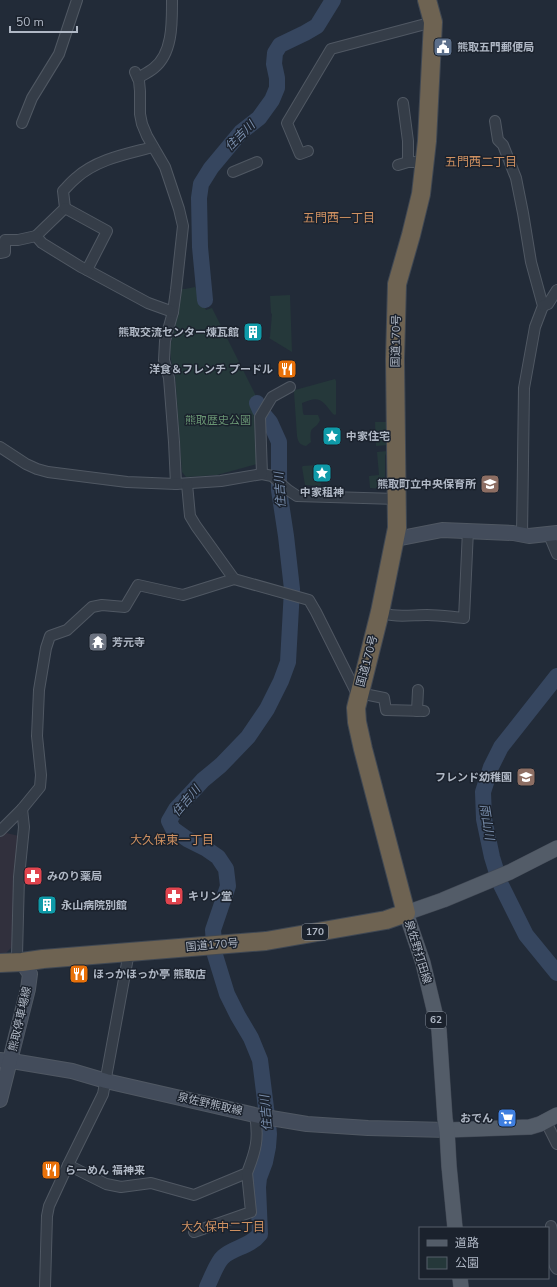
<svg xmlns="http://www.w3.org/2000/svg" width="557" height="1287" font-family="'Nunito Sans','Noto Sans JP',sans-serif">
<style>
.medical{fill:#31303d}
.green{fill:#25383a}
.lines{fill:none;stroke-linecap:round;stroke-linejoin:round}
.river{stroke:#36465f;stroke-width:16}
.street-casing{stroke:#505863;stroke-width:12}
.secondary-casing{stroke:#505863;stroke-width:16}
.primary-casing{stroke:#3f4652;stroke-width:16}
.highway-casing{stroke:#404853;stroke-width:20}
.street{stroke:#353d48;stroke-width:10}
.secondary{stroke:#434c5b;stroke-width:14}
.primary{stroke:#535c68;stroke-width:15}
.highway{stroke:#6e6352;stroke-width:18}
.labels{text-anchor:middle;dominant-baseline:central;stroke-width:3;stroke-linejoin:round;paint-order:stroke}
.shield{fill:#1b222d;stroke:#838b97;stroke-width:1}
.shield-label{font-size:10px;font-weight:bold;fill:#b0b8c5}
.poi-label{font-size:11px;font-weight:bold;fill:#b0b8c5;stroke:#1b222d;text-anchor:start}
.street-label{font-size:11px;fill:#b0b8c5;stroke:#1b222d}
.park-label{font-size:11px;fill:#689472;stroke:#1b222d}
.water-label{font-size:12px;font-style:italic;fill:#798eac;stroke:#1b222d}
.neighbourhood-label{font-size:12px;fill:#cf9161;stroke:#1b222d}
</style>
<rect width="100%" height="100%" fill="#222b38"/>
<path class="medical" d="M 2,832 L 19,836 L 13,942 L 11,948 L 6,953 L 0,954 L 0,834 Z"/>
<g class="green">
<path d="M 195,287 L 206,310 L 212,308 L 259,402 L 254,404 L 258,412 L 257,464 L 217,475 L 186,477 L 182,472 L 175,374 L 171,360 L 170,347 L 177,319 L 180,289 L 185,289 Z"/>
<path d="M 290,295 L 292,352 L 269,338 L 270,337 L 272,314 L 271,313 L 270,296 Z"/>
<path d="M 335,379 L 336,381 L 336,414 L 335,415 L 333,414 C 322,400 320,395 302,403 L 303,413 L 304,415 L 318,415 L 320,420 C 315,432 309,423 311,442 L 306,446 C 300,445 298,442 297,436 L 294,392 L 295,390 Z"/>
<path d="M 375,422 L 388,422 L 388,445 L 376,446 Z"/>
<path d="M 387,451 L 385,456 L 385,489 L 370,488 L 369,476 L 379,475 L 377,452 Z"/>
<path d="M 317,465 L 320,471 L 321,485 L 319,486 L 305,485 L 302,467 L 303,466 Z"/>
</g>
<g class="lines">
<g class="river">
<path d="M 205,300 L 200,247 L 199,198 L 201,184 L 211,168 L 241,132 L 259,118 L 272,100 L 277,88 L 277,78 L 274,64 L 275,53 L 280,45 L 305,33 L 317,26 L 333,0"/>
<path d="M 557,676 L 501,747 L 491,767 L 483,792 L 484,819 L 492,857 L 500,883 L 526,935 L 557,973"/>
<path d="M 207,1287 C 211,1279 217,1262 223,1257 C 234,1247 250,1247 260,1234 L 258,1187 L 259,1178 L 265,1162 L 268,1147 L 269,1134 L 268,1124 L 260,1060 L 251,1038 L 238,1016 L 227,994 L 215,955 L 213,930 L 228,886 L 226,869 L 218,857 L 205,848 L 187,839 L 173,829 L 169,821 L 176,809 L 192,792 L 203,780 L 221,765 L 248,737 L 267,709 L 281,681 L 288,662 L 292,589 L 286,536 L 279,490 L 279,442 L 270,422 L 260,410 L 257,403"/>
</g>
<g class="street-casing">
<g id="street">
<path d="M 135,72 L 139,81 L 140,91 L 140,114 L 142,124 L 147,136 L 165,167 L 179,209 L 183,226 L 176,290 L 173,312 L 165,341 L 164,360 L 169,378 L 174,442 L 176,484"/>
<path d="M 138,78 C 143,75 149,72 154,68 C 173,53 172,22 172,0"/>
<path d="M 403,103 L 408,141 L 408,162"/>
<path d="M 495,121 L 498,140 L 503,145 L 516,178 L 523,213 L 531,262 L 543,306 L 535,327 L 524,388 L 522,535"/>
<path d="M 22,123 L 32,98 L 59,54 L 77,0"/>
<path d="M 153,147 C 127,154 97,159 76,178 C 71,182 67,187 63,191 L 65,208 L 36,236 L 42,243 L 81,267 L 87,270 L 148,303 L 173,312"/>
<path d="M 308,151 L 300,154 L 287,123 L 331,49 L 433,22"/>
<path d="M 398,165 L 408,162 L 414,162"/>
<path d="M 233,172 L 257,162"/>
<path d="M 65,208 L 107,231 L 87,270"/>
<path d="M 0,253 L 5,252 L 5,240 L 18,240 L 36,236"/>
<path d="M 543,306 L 548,304 L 557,290"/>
<path d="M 0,447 L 26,464 L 37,469 L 48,472 L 127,482 L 176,484 L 221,481 L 262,474 L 272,476 L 288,490 L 297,496 L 397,499"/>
<path d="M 262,474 L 260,417 L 272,397 L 290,387"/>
<path d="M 187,484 L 190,516 L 196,526 L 234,579"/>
<path d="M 549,535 L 557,554"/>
<path d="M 380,612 C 394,618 411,615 427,615 C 439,615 452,617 464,618 L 468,530"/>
<path d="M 359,693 L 384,698 L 386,710 L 424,711"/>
<path d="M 417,711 L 418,690"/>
<path d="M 22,809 L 24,827 L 19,877 L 17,955 L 22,962"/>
<path d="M 0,831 L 22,809 L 40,787 L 41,775 L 37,736 L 39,690 L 46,648 L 50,636 L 67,630 L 92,607 L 102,605 L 125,607 L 138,585 L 183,595 L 234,579 L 309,600 L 316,612 L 358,696"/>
<path d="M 546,1122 L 557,1144"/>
<path d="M 68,1165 L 106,1184 L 121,1187 L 151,1183 L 194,1195 L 247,1173 C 256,1150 259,1139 255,1115"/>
<path d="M 551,1226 C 555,1236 549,1261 557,1269"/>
<path d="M 194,1232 L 251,1212 L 247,1173"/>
<path d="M 45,1287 L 47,1216 L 49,1206 L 68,1165 L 103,1094 L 129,952"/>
</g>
</g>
<g class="secondary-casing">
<g id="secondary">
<path d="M 396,539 L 442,530 L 513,533 L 529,536 L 557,533"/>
<path d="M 0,1060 L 18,1062 L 72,1071 L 106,1081 L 259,1116 L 307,1124 L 368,1128 L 447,1130"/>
<path d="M 0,1100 L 28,989 L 30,974 L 22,962"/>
</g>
</g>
<g class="primary-casing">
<g id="primary">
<path d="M 447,1130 L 530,1127 L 540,1124 L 557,1115"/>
<path d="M 455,1228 L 449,1166 L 447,1130 L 445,1119 L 439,1030 L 423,963 L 406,913 L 443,900 L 510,872 L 557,848"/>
<path d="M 460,1278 L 461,1287"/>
</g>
</g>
<g class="highway-casing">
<path id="highway" d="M 0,963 L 22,962 L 43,959 L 266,941 L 386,920 L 406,913 L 363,749 L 357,722 L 356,708 L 380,612 L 397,528 L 395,359 L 397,284 L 411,235 L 421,194 L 427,141 L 433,22 L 427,0"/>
</g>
<use href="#street" class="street"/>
<use href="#secondary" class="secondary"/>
<use href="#primary" class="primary"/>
<use href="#highway" class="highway"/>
</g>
<defs>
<g id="civic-square" transform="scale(1)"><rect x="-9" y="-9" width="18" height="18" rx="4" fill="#5c6f8a" stroke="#1b222d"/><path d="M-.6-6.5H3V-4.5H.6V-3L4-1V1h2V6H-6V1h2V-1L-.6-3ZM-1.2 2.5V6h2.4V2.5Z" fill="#fff"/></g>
<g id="building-square" transform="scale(1)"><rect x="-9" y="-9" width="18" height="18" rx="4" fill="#0f9aa8" stroke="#1b222d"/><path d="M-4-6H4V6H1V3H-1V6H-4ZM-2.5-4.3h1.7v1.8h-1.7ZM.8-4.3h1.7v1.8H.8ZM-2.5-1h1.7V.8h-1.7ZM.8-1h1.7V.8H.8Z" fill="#fff"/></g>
<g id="restaurant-square" transform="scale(1)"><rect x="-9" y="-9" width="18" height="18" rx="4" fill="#e8710a" stroke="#1b222d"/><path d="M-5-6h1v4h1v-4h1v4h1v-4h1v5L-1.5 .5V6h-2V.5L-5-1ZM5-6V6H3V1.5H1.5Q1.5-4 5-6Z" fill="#fff"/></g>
<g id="sight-square" transform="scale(1)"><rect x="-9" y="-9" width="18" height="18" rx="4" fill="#0f9aa8" stroke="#1b222d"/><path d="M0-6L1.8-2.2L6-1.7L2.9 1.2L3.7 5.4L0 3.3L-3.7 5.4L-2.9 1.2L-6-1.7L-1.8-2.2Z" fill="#fff"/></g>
<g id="school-square" transform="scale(1)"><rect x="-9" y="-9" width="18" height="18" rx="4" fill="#8d6e63" stroke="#1b222d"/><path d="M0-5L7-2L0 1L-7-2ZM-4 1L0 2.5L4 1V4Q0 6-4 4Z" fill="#fff"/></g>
<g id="temple-square" transform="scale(1)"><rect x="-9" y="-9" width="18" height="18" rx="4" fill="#6b7280" stroke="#1b222d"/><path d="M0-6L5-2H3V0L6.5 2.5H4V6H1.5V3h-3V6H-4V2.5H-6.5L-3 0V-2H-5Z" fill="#fff"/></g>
<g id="pharmacy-square" transform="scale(1)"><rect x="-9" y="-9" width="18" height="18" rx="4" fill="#e0444e" stroke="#1b222d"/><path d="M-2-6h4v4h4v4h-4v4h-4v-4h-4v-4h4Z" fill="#fff"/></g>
<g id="supermarket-square" transform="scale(1)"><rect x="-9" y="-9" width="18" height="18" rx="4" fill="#3f7fe0" stroke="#1b222d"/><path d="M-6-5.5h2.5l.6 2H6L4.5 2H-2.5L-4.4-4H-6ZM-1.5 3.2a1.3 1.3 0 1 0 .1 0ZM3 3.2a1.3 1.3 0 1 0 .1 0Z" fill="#fff"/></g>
</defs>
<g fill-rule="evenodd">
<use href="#civic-square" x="443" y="47"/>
<use href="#building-square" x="253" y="332"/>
<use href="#restaurant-square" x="287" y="369"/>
<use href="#sight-square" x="332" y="436"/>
<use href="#sight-square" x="322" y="473"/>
<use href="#school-square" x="490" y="484"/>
<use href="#temple-square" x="98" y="642"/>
<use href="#school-square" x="526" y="777"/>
<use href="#pharmacy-square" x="33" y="876"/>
<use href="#pharmacy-square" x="174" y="896"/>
<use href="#building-square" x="47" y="905"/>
<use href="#restaurant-square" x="79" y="974"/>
<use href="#supermarket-square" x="507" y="1118"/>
<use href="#restaurant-square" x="51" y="1170"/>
</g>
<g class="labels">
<g class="shield">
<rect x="302" y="924" width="26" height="16" rx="3"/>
<rect x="426" y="1012" width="20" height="16" rx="3"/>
</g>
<g class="shield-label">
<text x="315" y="932">170</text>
<text x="436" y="1020">62</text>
</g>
<g class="poi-label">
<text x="457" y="47">熊取五門郵便局</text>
<text x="239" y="332" text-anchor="end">熊取交流センター煉瓦館</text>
<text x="273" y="369" text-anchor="end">洋食＆フレンチ プードル</text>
<text x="346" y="436">中家住宅</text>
<text x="476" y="484" text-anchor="end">熊取町立中央保育所</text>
<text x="322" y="492" text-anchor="middle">中家租神</text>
<text x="112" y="642">芳元寺</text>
<text x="512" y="777" text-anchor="end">フレンド幼稚園</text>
<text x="47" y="876">みのり薬局</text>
<text x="188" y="896">キリン堂</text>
<text x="61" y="905">永山病院別館</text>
<text x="93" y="974">ほっかほっか亭 熊取店</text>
<text x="493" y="1118" text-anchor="end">おでん</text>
<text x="65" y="1170">らーめん 福神来</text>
</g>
<g class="street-label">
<text transform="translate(396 341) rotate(-89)">国道170号</text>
<text transform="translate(367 661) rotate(-75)">国道170号</text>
<text transform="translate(212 945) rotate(-5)">国道170号</text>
<text transform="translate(418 952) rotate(73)">泉佐野打田線</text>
<text transform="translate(20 1019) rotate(-77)">熊取停車場線</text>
<text transform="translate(210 1104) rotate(13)">泉佐野熊取線</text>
</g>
<g class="park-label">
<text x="218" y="420">熊取歴史公園</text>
</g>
<g class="water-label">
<text transform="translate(240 136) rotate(-45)">住吉川</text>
<text transform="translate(280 490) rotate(-94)">住吉川</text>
<text transform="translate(186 801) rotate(-50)">住吉川</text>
<text transform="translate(487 822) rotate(81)">雨山川</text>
<text transform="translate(266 1113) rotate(-95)">住吉川</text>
</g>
<g class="neighbourhood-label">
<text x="481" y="162">五門西二丁目</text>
<text x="339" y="218">五門西一丁目</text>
<text x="172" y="840">大久保東一丁目</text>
<text x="223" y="1227">大久保中二丁目</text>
</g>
</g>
<rect x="419" y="1227" width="130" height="52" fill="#1b222d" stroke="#575e6a"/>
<rect x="427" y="1240" width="20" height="6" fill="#535c68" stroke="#575e6a"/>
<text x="455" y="1247" font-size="12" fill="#b0b8c5">道路</text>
<rect x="427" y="1257" width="20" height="12" fill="#25383a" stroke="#575e6a"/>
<text x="455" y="1267" font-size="12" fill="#b0b8c5">公園</text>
<path d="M10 26v6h67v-6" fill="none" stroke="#b0b8c5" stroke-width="2"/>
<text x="16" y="26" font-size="12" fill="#b0b8c5" stroke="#1b222d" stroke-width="3" paint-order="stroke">50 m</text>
</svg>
